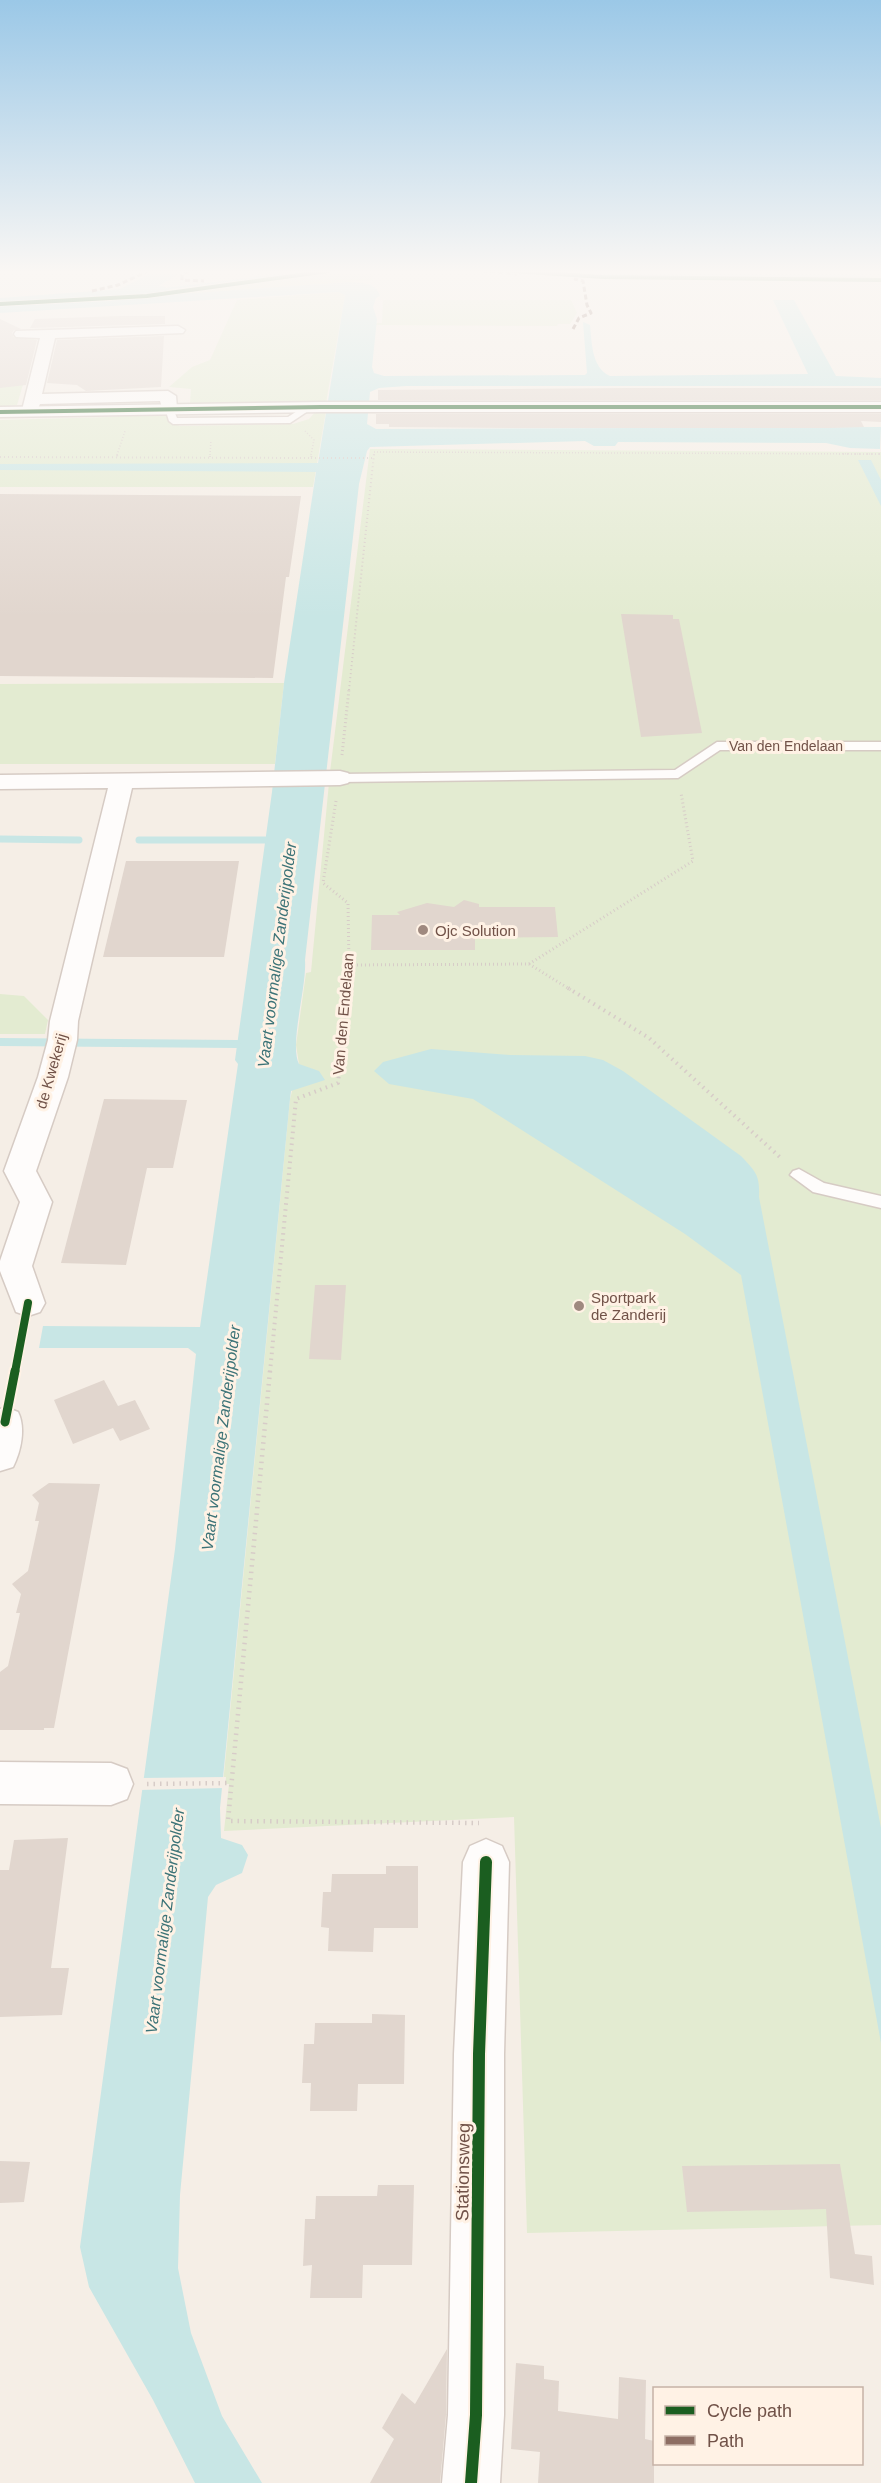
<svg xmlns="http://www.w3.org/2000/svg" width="881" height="2483" font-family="Arial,sans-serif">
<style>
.green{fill:#e3ebd1}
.water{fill:#c8e6e5}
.pier{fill:#f5eee6}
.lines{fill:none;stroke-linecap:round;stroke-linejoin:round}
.stream-far1{stroke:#c8e6e5;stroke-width:7}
.stream{stroke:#c8e6e5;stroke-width:8}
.canal{fill:#c8e6e5;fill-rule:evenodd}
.building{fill:#e1d6ce}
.lane-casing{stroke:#d6cbc4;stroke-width:3}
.street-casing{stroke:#d6cbc4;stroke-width:3}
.secondary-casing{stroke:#d5cac3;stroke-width:3}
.path-far4{stroke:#d7ccc8;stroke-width:1.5;stroke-dasharray:1 2;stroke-linecap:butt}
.path-far3{stroke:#d7ccc8;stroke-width:2;stroke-dasharray:1 3;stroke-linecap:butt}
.path-far2{stroke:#d7ccc8;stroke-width:3;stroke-dasharray:1 3;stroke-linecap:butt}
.path-far1{stroke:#d7ccc8;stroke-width:4;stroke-dasharray:1.5 4.5;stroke-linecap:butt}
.path{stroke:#d7ccc8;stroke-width:4.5;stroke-dasharray:1.5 5;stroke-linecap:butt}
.lane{fill:#fefcfb;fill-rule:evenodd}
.street{fill:#fefcfb;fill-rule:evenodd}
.secondary{fill:#fefcfb;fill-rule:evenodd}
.quiet{stroke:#8d6e63;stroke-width:3;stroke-dasharray:5 3;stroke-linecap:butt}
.cycleway-far3-casing{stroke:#fff2e5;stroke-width:5}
.cycleway-far2-casing{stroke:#fff2e5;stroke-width:11}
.cycleway-far1-casing{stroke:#fff2e5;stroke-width:13}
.cycleway-casing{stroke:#fff2e5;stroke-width:16}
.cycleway-far3{stroke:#1b5e20;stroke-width:4}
.cycleway-far2{stroke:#1b5e20;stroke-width:8}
.cycleway-far1{stroke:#1b5e20;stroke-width:9}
.cycleway{stroke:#1b5e20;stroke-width:12}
.poi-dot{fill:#9f897f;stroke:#fff2e5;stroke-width:2}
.labels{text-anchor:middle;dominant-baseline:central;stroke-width:6;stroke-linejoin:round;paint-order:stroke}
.far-street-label{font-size:14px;fill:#715248;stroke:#fff2e5}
.poi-label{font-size:15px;fill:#715248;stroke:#fff2e5;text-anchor:start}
.street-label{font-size:15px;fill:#715248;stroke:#fff2e5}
.water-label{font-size:16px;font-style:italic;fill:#3c7377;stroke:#fff2e5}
.near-street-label{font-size:18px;fill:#715248;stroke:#fff2e5}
</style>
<rect width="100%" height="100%" fill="#f5eee6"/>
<g class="green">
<path d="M 343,271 L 376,271 L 372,280 L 171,295 L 180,291 Z"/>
<path d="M 338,292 L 345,295 L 344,301 L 326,403 L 190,403 L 191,389 L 169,387 L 192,367 L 210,360 L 237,300 Z"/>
<path d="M 383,300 L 571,300 L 577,313 L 570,324 L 558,324 L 557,326 L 376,325 L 376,323 L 382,323 Z"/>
<path d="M 26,336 L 36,340 L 17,405 L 0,407 L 0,337 Z"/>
<path d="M 316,411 L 326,411 L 313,487 L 0,487 L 0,420 L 111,417 L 168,412 L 171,422 L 180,426 L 293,424 L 309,419 Z"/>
<path d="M 370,449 L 881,452 L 881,2225 L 527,2233 L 514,1817 L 224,1831 L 229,1784 L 223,1784 L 290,1099 L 299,1064 L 296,1045 L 306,973 L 311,972 L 330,772 Z"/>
<path d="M 284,683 L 275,764 L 0,764 L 0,684 Z"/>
<path d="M 0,994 L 24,996 L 48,1020 L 45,1034 L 0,1034 Z"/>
</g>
<g class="water">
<path d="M 155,271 L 184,271 L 155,288 L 157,289 L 304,271 L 321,271 L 145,292 L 138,297 L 349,282 C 362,283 376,282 380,296 L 376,298 L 373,307 L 377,319 L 372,367 L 374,373 L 384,376 L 585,375 L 587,373 L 583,322 L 590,325 C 592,342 591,367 610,376 L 808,374 L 773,300 L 794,300 L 836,376 L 881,378 L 881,386 L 406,386 L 379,388 L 370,392 L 367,424 L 376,429 L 881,427 L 880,449 L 850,448 L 826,443 L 618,442 L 615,446 L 594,446 L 585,441 L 370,447 L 367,451 L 359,484 L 305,960 C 307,987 289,1044 299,1064 L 319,1071 L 325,1080 L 291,1091 L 290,1099 L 220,1808 L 221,1838 L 242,1845 L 248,1855 L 242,1873 L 216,1885 L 208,1897 L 180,2195 L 178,2268 L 191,2333 L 222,2416 L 262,2483 L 195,2483 L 153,2400 L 89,2287 L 80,2247 L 175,1549 L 196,1354 L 188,1348 L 39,1348 L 43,1326 L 200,1327 L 238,1064 L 235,1060 L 272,792 L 284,683 L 316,472 L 0,470 L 0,464 L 318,463 L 345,295 L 338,292 L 0,313 L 0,306 L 111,301 L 116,297 L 116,291 Z"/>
<path d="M 527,271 L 619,274 L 853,275 L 881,279 L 622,276 Z"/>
<path d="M 858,460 L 871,460 L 881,480 L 881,506 Z"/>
<path d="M 431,1049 L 510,1055 L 585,1056 L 603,1060 L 623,1071 L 741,1156 C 756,1172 760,1175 759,1197 L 881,1828 L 881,2043 L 741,1275 L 685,1234 L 473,1099 L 389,1084 L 374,1071 L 383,1062 Z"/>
</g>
<path class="pier" d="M 226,1777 L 225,1788 L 139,1790 L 141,1778 Z"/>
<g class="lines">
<g class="stream-far1">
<path d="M 0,839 L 79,840"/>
<path d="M 139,840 L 265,840"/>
</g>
<path class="stream" d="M 0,1042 L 237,1044"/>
<path class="canal" d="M 163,286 L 170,290 L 168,293 L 0,306 L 0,298 Z"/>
</g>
<g class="building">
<path d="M 121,316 L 165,316 L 165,324 L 30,328 L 35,319 Z"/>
<path d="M 0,319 L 21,329 L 14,330 L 12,333 L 14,338 L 37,340 L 26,385 L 0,388 Z"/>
<path d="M 164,336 L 161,387 L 86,391 L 77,385 L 47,383 L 57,340 Z"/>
<path d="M 626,388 L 881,388 L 881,400 L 378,400 L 378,390 Z"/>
<path d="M 376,414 L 881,414 L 881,422 L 861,421 L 864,427 L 829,428 L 512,428 L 389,427 L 389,424 L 376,424 Z"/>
<path d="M 0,494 L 301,496 L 289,577 L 286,577 L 273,678 L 0,676 Z"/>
<path d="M 621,614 L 673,615 L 673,619 L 679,619 L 702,733 L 641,737 Z"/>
<path d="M 126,861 L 239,861 L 224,957 L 103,957 Z"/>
<path d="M 464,900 L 479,904 L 479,907 L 555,907 L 558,937 L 475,938 L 475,950 L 371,950 L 372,915 L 400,915 L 397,912 L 427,903 L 454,907 Z"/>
<path d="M 104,1099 L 187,1100 L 173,1168 L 147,1168 L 126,1265 L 61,1263 Z"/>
<path d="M 315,1285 L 346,1285 L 341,1360 L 309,1359 Z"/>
<path d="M 104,1380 L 118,1406 L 135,1400 L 150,1429 L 120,1441 L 113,1428 L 73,1444 L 54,1400 Z"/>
<path d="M 49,1483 L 100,1484 L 54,1728 L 44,1728 L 44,1730 L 0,1730 L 0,1672 L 8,1666 L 20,1613 L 16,1613 L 21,1594 L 12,1584 L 28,1571 L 39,1521 L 35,1521 L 39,1503 L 32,1495 Z"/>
<path d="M 68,1838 L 51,1968 L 69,1968 L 62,2015 L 0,2017 L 0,1870 L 9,1870 L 14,1840 Z"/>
<path d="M 386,1866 L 418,1866 L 418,1928 L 374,1928 L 373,1952 L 328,1951 L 329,1928 L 321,1927 L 323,1892 L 331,1892 L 332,1874 L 386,1874 Z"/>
<path d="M 372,2014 L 405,2015 L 404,2084 L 358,2084 L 357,2111 L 310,2111 L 311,2083 L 302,2083 L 304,2044 L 314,2044 L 315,2023 L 372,2023 Z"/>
<path d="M 0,2161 L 30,2162 L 24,2202 L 0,2203 Z"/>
<path d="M 840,2164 L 855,2254 L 872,2256 L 874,2285 L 830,2278 L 826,2209 L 687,2212 L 682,2166 Z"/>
<path d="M 378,2185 L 414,2185 L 412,2265 L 363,2265 L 362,2298 L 310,2298 L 312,2265 L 303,2266 L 305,2219 L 315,2219 L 316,2196 L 377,2196 Z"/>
<path d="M 447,2349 L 446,2415 L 440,2483 L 370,2483 L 394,2439 L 382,2428 L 402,2393 L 415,2404 Z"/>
<path d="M 516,2363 L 544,2366 L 544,2379 L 559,2381 L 558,2411 L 618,2419 L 619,2377 L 646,2380 L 645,2439 L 654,2441 L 654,2483 L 538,2483 L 540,2452 L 511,2449 Z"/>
</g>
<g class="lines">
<g class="lane-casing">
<g id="lane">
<path d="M 308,404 L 312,407 L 311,409 L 290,423 L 173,424 L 169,421 L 165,408 L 172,406 L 177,418 L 288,417 Z"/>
<path d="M 717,742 L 881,742 L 881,750 L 720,750 L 678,778 L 340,782 L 334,778 L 340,774 L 675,770 Z"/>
<path d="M 799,1169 L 824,1183 L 881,1196 L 881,1208 L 813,1192 L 790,1175 L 793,1171 Z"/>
</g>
</g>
<g class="street-casing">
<g id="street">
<path d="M 178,326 L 185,330 L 183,333 L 55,338 L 42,394 L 168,391 L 176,396 L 177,408 L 175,411 L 163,411 L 160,401 L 40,404 L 36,413 L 30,415 L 22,410 L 40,338 L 16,337 L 14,334 L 16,331 Z"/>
<path d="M 340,771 L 348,773 L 352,778 L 348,783 L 340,785 L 132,788 L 78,1021 L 77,1040 L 68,1077 L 36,1171 L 52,1202 L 32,1266 L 45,1303 L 40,1312 L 28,1316 L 16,1312 L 0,1271 L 0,1261 L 20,1202 L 4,1171 L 38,1077 L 48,1040 L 50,1021 L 108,788 L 0,789 L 0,775 Z"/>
<path d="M 5,1407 L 18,1412 C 26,1428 21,1451 13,1467 L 0,1471 L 0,1409 Z"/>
<path d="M 0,1762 L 111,1763 L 127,1769 L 133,1784 L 127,1799 L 111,1805 L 0,1804 Z"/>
<path d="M 486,1839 L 502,1846 L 509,1862 L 504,2054 L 504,2415 L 500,2483 L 442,2483 L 448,2415 L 454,2054 L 463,1862 L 470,1846 Z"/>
</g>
</g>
<g class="secondary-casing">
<path id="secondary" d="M 321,402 L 881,402 L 881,412 L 321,412 L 0,417 L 0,407 Z"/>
</g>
<g class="path-far4">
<path d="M 305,431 L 314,440 L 311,455"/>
<path d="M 117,455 L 125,431"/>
<path d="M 210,455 L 211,440"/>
<path d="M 374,455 L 374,452 L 881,454"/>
</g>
<g class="path-far3">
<path d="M 839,454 L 881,454"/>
<path d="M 117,456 L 118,454"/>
<path d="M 0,457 L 311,458 L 312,454"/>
<path d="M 210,457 L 210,454"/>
<path d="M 311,458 L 374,458"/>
<path d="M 349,690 L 374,454"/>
</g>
<g class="path-far2">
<path d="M 342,755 L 349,689"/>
<path d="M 336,801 L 323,883 L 348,903 L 349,965 L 347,990"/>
<path d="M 529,964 L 693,861 L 681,793"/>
<path d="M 349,965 L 529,964 L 571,990"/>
</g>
<g class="path-far1">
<path d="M 568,988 L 649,1038 L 782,1159"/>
<path d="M 270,1372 L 296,1099 L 338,1083 L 347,988"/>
</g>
<g class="path">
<path d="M 270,1371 L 228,1821 L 479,1823"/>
<path d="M 147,1784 L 231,1783"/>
</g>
<use href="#lane" class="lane"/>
<use href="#street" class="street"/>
<use href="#secondary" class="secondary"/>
<g class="quiet">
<path d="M 189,271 L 182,275 L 182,280 L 204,281"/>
<path d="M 482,271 L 517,274"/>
<path d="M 92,291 L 118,285 L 148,271"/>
<path d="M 573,329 L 579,318 L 591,313 L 587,305 L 583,281 L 574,279"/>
</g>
<g class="cycleway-far3-casing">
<g id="cycleway-far3">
<path d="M 512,271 L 603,277 L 881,280"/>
<path d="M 0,304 L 147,296 L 329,271"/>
<path d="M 0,412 L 321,407 L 881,407"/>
</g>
</g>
<g class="cycleway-far2-casing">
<path id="cycleway-far2" d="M 15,1372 L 28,1303"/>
</g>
<g class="cycleway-far1-casing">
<path id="cycleway-far1" d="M 5,1422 L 15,1371"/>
</g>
<g class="cycleway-casing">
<path id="cycleway" d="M 471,2483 L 476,2415 L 479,2054 L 486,1862"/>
</g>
<use href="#cycleway-far3" class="cycleway-far3"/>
<use href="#cycleway-far2" class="cycleway-far2"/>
<use href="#cycleway-far1" class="cycleway-far1"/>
<use href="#cycleway" class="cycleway"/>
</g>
<linearGradient id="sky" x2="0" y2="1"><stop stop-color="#9bc8e7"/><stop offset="0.44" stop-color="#faf7f4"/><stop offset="1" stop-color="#faf7f4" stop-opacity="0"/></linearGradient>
<rect width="881" height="618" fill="url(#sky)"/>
<g class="poi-dot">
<circle cx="423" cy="930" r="6"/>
<circle cx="579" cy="1306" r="6"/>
</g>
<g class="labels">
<g class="far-street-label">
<text x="786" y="746">Van den Endelaan</text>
</g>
<g class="poi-label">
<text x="435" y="930">Ojc Solution</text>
<text x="591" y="1297">Sportpark<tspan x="591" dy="17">de Zanderij</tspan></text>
</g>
<g class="street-label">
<text transform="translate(343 1014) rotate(-85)">Van den Endelaan</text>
<text transform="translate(51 1071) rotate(-74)">de Kwekerij</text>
</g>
<g class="water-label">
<text transform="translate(277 955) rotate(-83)">Vaart voormalige Zanderijpolder</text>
<text transform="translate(221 1438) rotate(-83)">Vaart voormalige Zanderijpolder</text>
<text transform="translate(165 1921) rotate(-83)">Vaart voormalige Zanderijpolder</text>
</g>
<g class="near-street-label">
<text transform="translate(463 2172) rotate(-89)">Stationsweg</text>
</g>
</g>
<rect x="653" y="2387" width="210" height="78" fill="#fff2e5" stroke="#c6b2a6" stroke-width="1.5"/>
<rect x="665" y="2406" width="30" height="9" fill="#1b5e20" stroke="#c6b2a6" stroke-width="1.5"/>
<text x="707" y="2417" font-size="18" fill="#715248">Cycle path</text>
<rect x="665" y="2436" width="30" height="9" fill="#8d6e63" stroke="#c6b2a6" stroke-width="1.5"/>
<text x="707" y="2447" font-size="18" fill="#715248">Path</text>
</svg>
